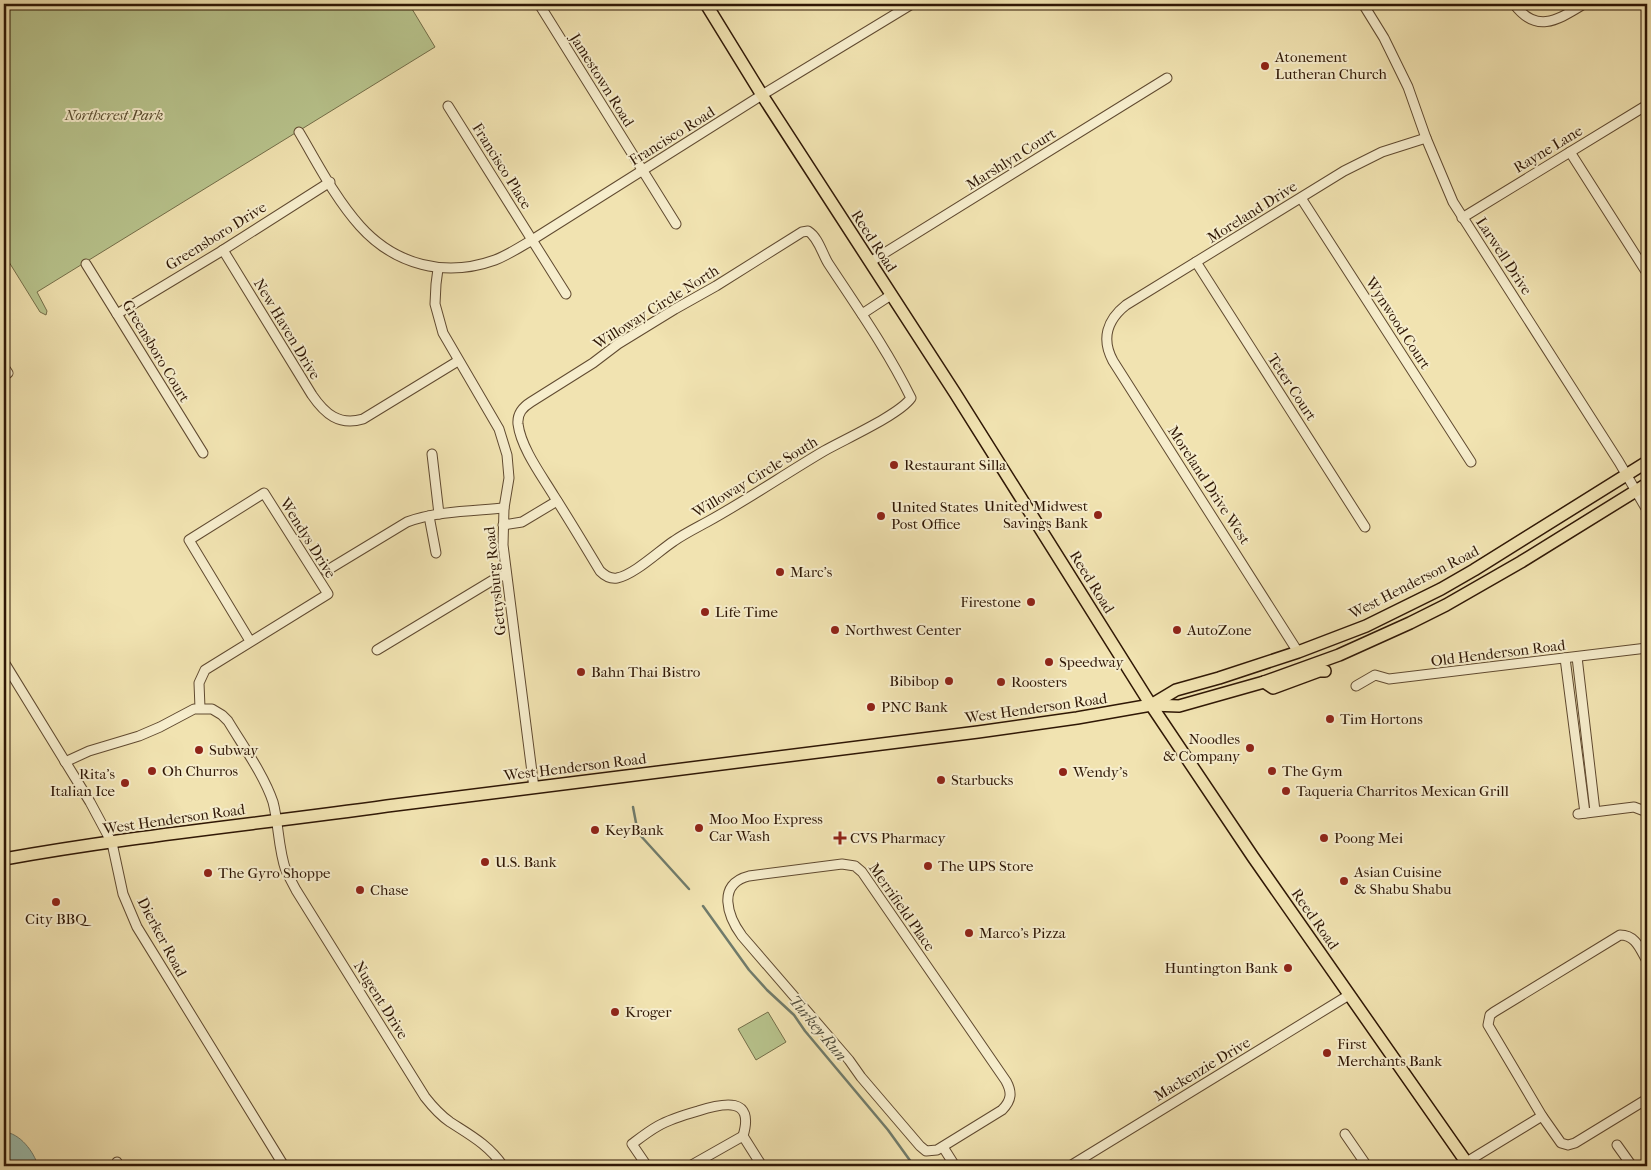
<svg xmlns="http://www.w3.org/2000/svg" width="1651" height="1170" font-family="'IM FELL French Canon',serif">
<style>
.green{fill:#b8c48d;stroke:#746e49}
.water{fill:#9bbeaf;stroke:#707b6b}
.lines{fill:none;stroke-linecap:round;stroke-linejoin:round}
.stream{stroke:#707b6b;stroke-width:2.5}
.minor-casing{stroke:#604a30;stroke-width:11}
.major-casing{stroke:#2f1705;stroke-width:14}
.minor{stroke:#f6edcc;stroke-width:9}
.major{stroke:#f1e3b1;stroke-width:11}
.poi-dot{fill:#8f2418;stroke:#f6edcc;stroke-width:2}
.labels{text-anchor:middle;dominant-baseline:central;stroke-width:4;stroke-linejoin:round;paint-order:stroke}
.poi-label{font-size:15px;fill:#2f1705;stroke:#f6edcc;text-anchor:start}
.street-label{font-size:15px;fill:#2f1705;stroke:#f6edcc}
.park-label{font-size:15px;font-style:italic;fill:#584b2e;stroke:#f6edcc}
.water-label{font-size:16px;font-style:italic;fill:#555140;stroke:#f6edcc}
</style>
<rect width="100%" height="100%" fill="#f1e3b1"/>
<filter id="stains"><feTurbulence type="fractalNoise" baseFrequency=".004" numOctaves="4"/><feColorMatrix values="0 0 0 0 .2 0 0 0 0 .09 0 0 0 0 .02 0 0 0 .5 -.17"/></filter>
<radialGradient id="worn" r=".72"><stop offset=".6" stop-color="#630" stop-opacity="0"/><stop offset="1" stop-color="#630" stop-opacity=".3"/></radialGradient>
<g class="green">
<path d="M 19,4 L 409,4 L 435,47 L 37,292 L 47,311 L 46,315 L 40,312 L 4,254 L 4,13 Z"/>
<path d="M 768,1012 L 786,1042 L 756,1060 L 738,1029 Z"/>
</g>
<path class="water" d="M 4,1132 C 20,1133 34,1152 38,1166 L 4,1166 Z"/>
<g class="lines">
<g class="stream">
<path d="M 633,807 L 637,828 L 640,835 L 689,889"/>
<path d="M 703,906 L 749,970 L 767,990 L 794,1015 L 805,1031 L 888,1130 L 914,1166"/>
</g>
<g class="minor-casing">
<g id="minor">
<path d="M 539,4 L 676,224"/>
<path d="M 1363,4 L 1384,38 L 1408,87 L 1426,138 L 1453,202 L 1619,462 L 1647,510"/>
<path d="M 1514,4 C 1537,35 1559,19 1584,4"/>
<path d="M 448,106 L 566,294"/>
<path d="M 299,132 C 318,164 335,198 360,226 C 395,265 445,278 495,260 C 508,255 520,247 532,240 L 762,95 L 912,4"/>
<path d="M 1570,152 L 1647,273"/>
<path d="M 1301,198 L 1471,462"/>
<path d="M 1462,218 L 1647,105"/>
<path d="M 808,231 C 818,237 822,253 828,263 C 857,307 888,351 911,398 C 899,415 845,439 824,451 C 785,474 747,500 707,522 C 696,528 684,534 674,541 C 660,550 634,575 617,578 C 610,579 605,576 600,571 C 585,546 570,521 554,496 C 542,476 521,448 518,424 C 517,413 523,407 531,402 L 593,363 L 618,344 L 675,309 L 716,286 L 802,232 Z"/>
<path d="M 223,250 L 312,395 C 325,414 339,426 363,419 L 458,361"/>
<path d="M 870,262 L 1167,78"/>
<path d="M 1196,262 L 1365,527"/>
<path d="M 86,264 L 203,453"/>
<path d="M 438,269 L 436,284 L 435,304 L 443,333 L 499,429 L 507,455 L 509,478 L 504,508 L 503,545 L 534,788"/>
<path d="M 117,314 L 220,252 L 330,182"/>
<path d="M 862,314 L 891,295"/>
<path d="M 4,367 L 8,373 L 4,376"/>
<path d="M 432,454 L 439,514"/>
<path d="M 429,516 L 436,553"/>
<path d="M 503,525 L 522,522 L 557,501"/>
<path d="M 326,571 L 407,522 C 437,511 472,511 504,508"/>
<path d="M 377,650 L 493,580 L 506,574"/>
<path d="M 1298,652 L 1113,361 C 1101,339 1107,320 1126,305 L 1344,171 L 1382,152 L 1426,138"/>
<path d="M 1577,657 L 1595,811"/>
<path d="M 1565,658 L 1585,813"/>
<path d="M 4,662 L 90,802 L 112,843 L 123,894 L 137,927 L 284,1166"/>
<path d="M 1356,686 L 1375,675 L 1389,679 L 1647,648"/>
<path d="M 200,708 L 199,683 L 205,670 L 328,594 L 264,493 L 189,540 L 250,641"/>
<path d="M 65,762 L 89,751 L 139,736 L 160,727 L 194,709 L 212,709 L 222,715 L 228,721 C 243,746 264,775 273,802 C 279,825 278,848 286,871 L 296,890 L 425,1097 C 432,1106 440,1115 450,1122 C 470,1135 489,1145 503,1166"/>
<path d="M 1578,814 L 1634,807 L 1647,812"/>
<path d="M 842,864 L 855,866 L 862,872 L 1006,1081 C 1012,1092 1012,1100 1002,1110 L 937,1150 L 926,1151 L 920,1146 L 861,1077 L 849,1060 L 742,936 C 728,917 716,884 749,876 Z"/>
<path d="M 1647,961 C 1640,949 1636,935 1620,935 L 1494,1012 L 1490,1015 L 1488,1025 L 1542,1116 L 1561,1143 L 1568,1145 L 1575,1143 L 1647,1099"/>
<path d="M 1345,1134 L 1367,1166"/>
<path d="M 1617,1145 L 1632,1166"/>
<path d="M 943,1147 L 955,1166"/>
<path d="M 117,1162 L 119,1166"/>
<path d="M 647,1166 L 632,1144 C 640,1138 649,1131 658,1126 C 670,1119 684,1115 698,1111 C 723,1103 755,1096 743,1136"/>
<path d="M 690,1166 L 743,1136 L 762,1166"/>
<path d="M 1070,1166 L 1349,995"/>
<path d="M 1460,1166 L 1542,1116"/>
</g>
</g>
<g class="major-casing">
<g id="major">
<path d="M 706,4 L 762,95 L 955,393 L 1151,705 L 1253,857 L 1469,1166"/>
<path d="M 1264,682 L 1273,688 L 1319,671 L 1325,671"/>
<path d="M 1151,705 L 1176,690 L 1219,678 L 1298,652 L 1366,626 L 1441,589 L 1474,570 L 1647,462"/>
<path d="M 4,859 C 131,836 259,824 387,806 L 978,732 L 1077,718 L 1151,705 L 1179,706 L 1264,682 L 1339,655 L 1410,623 L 1446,605 L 1521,562 L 1647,484"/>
</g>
</g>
<use href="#minor" class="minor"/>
<use href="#major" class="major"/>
</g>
<g class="poi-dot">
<circle cx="1265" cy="66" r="5"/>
<circle cx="894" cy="465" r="5"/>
<circle cx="1098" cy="515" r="5"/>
<circle cx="881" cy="516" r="5"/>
<circle cx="780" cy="572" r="5"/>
<circle cx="1031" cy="602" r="5"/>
<circle cx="705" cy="612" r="5"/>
<circle cx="835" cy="630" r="5"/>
<circle cx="1177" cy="630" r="5"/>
<circle cx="1049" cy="662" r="5"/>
<circle cx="581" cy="672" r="5"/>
<circle cx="949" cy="681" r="5"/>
<circle cx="1001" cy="682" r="5"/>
<circle cx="871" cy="707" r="5"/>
<circle cx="1330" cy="719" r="5"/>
<circle cx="1250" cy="748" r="5"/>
<circle cx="199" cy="750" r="5"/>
<circle cx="152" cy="771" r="5"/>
<circle cx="1272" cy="771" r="5"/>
<circle cx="1063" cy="772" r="5"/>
<circle cx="941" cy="780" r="5"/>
<circle cx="125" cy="783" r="5"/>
<circle cx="1286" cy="791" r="5"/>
<circle cx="699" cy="828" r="5"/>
<circle cx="595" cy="830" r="5"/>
<path d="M837.5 830.5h5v5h5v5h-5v5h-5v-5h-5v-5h5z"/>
<circle cx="1324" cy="838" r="5"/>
<circle cx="485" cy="862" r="5"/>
<circle cx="928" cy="866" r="5"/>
<circle cx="208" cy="873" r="5"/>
<circle cx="1344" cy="881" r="5"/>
<circle cx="360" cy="890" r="5"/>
<circle cx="56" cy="902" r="5"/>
<circle cx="969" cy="933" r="5"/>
<circle cx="1288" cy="968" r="5"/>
<circle cx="615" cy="1012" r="5"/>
<circle cx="1327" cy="1053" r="5"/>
</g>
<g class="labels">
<g class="poi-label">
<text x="1275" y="57">Atonement<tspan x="1275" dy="17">Lutheran Church</tspan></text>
<text x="904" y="465">Restaurant Silla</text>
<text x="1088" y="506" text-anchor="end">United Midwest<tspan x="1088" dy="17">Savings Bank</tspan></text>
<text x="891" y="507">United States<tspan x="891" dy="17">Post Office</tspan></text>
<text x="790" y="572">Marc's</text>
<text x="1021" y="602" text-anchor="end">Firestone</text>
<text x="715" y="612">Life Time</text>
<text x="845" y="630">Northwest Center</text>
<text x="1187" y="630">AutoZone</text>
<text x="1059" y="662">Speedway</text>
<text x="591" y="672">Bahn Thai Bistro</text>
<text x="939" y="681" text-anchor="end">Bibibop</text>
<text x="1011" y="682">Roosters</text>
<text x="881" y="707">PNC Bank</text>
<text x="1340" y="719">Tim Hortons</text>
<text x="1240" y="739" text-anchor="end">Noodles<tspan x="1240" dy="17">&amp; Company</tspan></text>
<text x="209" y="750">Subway</text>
<text x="162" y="771">Oh Churros</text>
<text x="1282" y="771">The Gym</text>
<text x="1073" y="772">Wendy's</text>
<text x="115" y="774" text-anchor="end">Rita's<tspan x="115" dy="17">Italian Ice</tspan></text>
<text x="951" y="780">Starbucks</text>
<text x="1296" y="791">Taqueria Charritos Mexican Grill</text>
<text x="709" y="819">Moo Moo Express<tspan x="709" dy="17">Car Wash</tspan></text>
<text x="605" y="830">KeyBank</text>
<text x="850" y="838">CVS Pharmacy</text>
<text x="1334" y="838">Poong Mei</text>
<text x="495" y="862">U.S. Bank</text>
<text x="938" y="866">The UPS Store</text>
<text x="1354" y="872">Asian Cuisine<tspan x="1354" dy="17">&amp; Shabu Shabu</tspan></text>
<text x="218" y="873">The Gyro Shoppe</text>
<text x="370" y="890">Chase</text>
<text x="56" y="919" text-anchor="middle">City BBQ</text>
<text x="979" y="933">Marco's Pizza</text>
<text x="1278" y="968" text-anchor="end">Huntington Bank</text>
<text x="625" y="1012">Kroger</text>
<text x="1337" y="1044">First<tspan x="1337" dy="17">Merchants Bank</tspan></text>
</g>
<g class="street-label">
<text transform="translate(602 80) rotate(58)">Jamestown Road</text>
<text transform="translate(672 136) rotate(-32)">Francisco Road</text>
<text transform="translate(1548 149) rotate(-31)">Rayne Lane</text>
<text transform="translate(1011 159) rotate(-32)">Marshlyn Court</text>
<text transform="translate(502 166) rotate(58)">Francisco Place</text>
<text transform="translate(1252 212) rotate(-32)">Moreland Drive</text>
<text transform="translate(216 236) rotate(-32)">Greensboro Drive</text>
<text transform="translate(874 241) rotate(57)">Reed Road</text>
<text transform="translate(1504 256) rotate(57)">Larwell Drive</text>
<text transform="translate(656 307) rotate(-32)">Willoway Circle North</text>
<text transform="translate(1398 323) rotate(57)">Wynwood Court</text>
<text transform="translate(287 329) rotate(59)">New Haven Drive</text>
<text transform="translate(156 351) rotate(59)">Greensboro Court</text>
<text transform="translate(1292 387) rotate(57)">Teter Court</text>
<text transform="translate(755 477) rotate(-31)">Willoway Circle South</text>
<text transform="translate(1209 485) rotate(57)">Moreland Drive West</text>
<text transform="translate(308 538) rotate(58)">Wendys Drive</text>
<text transform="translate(495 581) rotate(-96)">Gettysburg Road</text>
<text transform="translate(1092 582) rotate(58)">Reed Road</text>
<text transform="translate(1414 582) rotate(-27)">West Henderson Road</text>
<text transform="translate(1498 653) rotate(-7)">Old Henderson Road</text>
<text transform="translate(1036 708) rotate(-8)">West Henderson Road</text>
<text transform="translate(575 767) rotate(-7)">West Henderson Road</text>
<text transform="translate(174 819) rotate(-8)">West Henderson Road</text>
<text transform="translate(902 907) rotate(55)">Merrifield Place</text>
<text transform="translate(1315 919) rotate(55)">Reed Road</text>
<text transform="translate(162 937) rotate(62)">Dierker Road</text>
<text transform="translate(381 1000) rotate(58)">Nugent Drive</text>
<text transform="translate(1202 1069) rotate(-31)">Mackenzie Drive</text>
</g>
<g class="park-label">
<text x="114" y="115">Northcrest Park</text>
</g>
<g class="water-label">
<text transform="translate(818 1028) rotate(50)">Turkey Run</text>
</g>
</g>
<rect width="1651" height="1170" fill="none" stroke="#f1e3b1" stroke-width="20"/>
<rect x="5" y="5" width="1641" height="1160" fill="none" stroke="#2f1705" stroke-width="2.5"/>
<rect x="10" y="10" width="1631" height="1150" fill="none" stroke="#2f1705"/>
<rect width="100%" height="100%" filter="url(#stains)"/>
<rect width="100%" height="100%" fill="url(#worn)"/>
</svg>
